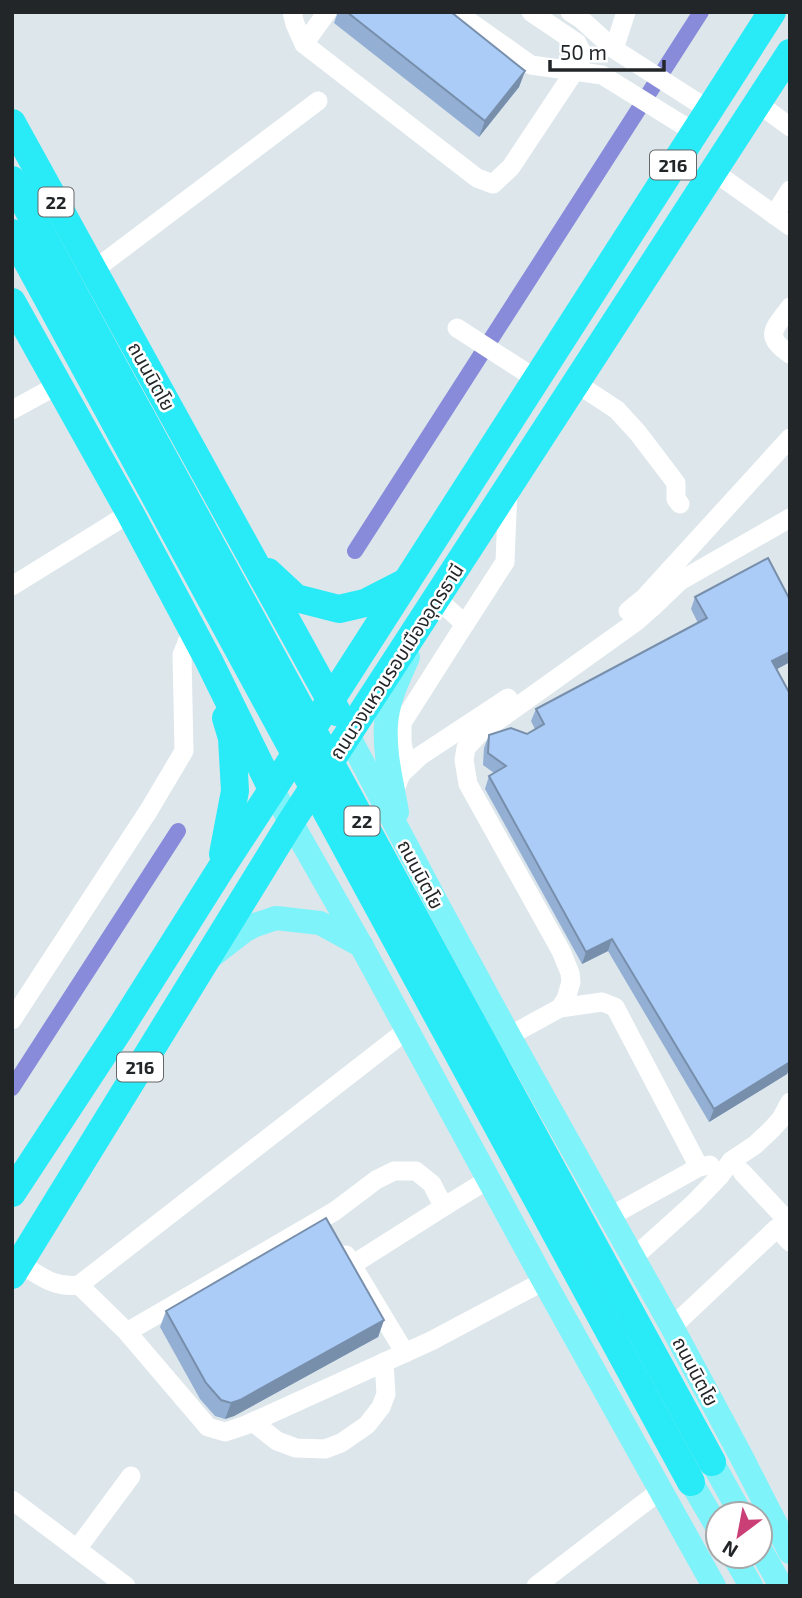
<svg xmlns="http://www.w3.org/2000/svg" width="802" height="1598" font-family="'Exo 2','Noto Sans Thai',sans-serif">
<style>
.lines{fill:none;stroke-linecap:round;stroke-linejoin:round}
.canal{stroke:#888bd9;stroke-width:16}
.minor{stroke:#fff;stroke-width:19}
.major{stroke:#7ef3fa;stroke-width:24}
.highway{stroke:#28ebf7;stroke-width:28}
.wall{fill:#93afd4}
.shaded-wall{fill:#788fac}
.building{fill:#abccf6;stroke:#788fac;stroke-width:2}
.labels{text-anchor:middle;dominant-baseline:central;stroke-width:5;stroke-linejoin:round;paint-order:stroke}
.shield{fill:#fff;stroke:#646768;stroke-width:2}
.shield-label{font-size:18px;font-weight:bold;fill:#222628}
.street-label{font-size:19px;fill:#222628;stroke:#fff}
</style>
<rect width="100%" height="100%" fill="#dce6eb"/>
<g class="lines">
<g class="canal">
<path d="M 355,551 L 701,12"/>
<path d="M 12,1088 L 178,831"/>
</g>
<g class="minor">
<path d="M 292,12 L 295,24 L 304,44 L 477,178 L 493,184 L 511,167 L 580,63 L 581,51 L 577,43 L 531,12"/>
<path d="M 456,12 L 531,65 L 602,75 L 694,132"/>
<path d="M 570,12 L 581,19 L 614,49 L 709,110"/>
<path d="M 304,44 L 327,12"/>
<path d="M 614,49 L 626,12"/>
<path d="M 758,103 L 790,127"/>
<path d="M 713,171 L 790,226"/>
<path d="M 774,215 L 790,190"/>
<path d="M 94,270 L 318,101"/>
<path d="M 790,307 C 774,329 763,336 790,354"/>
<path d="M 457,328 L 536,379"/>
<path d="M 576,383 L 617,410 L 638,433 L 676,483 L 676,499 L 680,504"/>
<path d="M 12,410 L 58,385"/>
<path d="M 12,586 L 130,513"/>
<path d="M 628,611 L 645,597 L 790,438"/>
<path d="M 465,624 L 505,562 L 508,489"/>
<path d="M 407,768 L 402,742 L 402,723 L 465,624 L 436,598"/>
<path d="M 394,792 L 401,774 L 420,756 L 508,698"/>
<path d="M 560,1008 L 602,1002 L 615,1007 L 699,1167"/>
<path d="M 12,1020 L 149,810 L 184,751 L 182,655 L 192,630"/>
<path d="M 509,1036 L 560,1008 L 566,999 L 571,982 L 570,973 L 561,951 L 468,784 L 464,760 L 466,748 L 479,734 L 637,621 L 654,606 L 680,581 L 790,518"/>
<path d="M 742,1172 L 785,1218"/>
<path d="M 611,1216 L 699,1167 L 710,1165"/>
<path d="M 346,1255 L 405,1353"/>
<path d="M 633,1258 L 694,1203 L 720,1176 L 731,1161 L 755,1145 L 771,1130 L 781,1119 L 790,1102"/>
<path d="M 19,1263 C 41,1276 53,1288 79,1285 L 407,1030"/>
<path d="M 352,1265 L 445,1206"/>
<path d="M 79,1285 L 127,1332 L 208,1427 L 225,1432 L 246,1425 L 431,1341 L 544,1281"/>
<path d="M 672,1327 L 777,1228 L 790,1242"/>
<path d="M 127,1332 L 335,1211 L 376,1180 L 394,1171 L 416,1171 L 432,1184 L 438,1196 L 445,1206 L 489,1179"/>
<path d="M 253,1422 L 277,1441 L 296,1448 L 325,1449 L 341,1443 L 367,1425 L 381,1407 L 386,1394 L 384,1362"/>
<path d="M 12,1500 L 126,1586"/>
<path d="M 77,1549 L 131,1476"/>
<path d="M 536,1586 L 661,1490"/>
</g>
<g class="major">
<path d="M 348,735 L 440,909 L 509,1036 L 672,1327 L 741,1456 L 790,1552"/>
<path d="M 272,789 L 362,947 L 540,1274 L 714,1586"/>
<path d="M 397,812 C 392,783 384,754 386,725 C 387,701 399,678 408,657"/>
<path d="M 213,955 L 244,931 L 255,925 L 276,918 L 320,923 L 362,946"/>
<path d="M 712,1462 L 741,1514"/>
<path d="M 691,1482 L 718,1528"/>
<path d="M 760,1549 L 781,1586"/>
<path d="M 734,1556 L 751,1586"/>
</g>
<g class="highway">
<path d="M 12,123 L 337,712"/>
<path d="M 12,180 L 712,1462"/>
<path d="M 12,233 L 691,1482"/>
<path d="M 12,302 L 130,513 L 209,661 L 272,789"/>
<path d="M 268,572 L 296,598 L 339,609 L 365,603 L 406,582"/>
<path d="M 223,854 L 235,791 L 232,738 L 226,718"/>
<path d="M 12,1193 L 121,1027 L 220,870 L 330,701 L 772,12"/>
<path d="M 12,1275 L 291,822 L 790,53"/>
</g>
</g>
<g class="wall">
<path d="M 338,12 L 451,12 L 525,71 L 519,87 L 479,137 L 334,23 Z"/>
<path d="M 695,597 L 790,662 L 777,669 L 790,694 L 790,1067 L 787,1074 L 709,1122 L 608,951 L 582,964 L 485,789 L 489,776 L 494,773 L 483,765 L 484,748 L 489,735 L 527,734 L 535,729 L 531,721 L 536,709 L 698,623 L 691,609 Z"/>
<path d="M 166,1311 L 384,1320 L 378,1337 L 234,1416 L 225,1419 L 215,1416 L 200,1399 L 160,1327 Z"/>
</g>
<g class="shaded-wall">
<path d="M 525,71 L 519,87 L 479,137 L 485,121 Z"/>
<path d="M 790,652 L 790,662 L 768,674 L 772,661 Z"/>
<path d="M 612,939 L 608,951 L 582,964 L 586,952 Z"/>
<path d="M 790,1062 L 790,1067 L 787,1074 L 709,1122 L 714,1109 Z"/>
<path d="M 384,1320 L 378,1337 L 234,1416 L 225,1419 L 231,1403 Z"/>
</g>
<g class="building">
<path d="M 347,12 L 451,12 L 525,71 L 485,121 Z"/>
<path d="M 768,558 L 790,600 L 790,652 L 772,661 L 790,694 L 790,1062 L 714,1109 L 612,939 L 586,952 L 489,776 L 506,766 L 488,753 L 489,735 L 511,728 L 527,734 L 544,724 L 536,709 L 707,618 L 695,597 Z"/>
<path d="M 326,1218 L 384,1320 L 240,1400 L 231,1403 L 221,1400 L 206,1383 L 166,1311 Z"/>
</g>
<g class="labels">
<g class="shield">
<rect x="650" y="150.5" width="46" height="29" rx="5"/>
<rect x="38.5" y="187.5" width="35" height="29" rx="5"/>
<rect x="344.5" y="806.5" width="35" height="29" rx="5"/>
<rect x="117" y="1052.5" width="46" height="29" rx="5"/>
</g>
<g class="shield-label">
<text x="673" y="165">216</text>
<text x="56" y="202">22</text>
<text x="362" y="821">22</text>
<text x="140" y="1067">216</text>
</g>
<g class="street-label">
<text transform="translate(152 376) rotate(61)">ถนนนิตโย</text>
<text transform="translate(396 661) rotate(-57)">ถนนวงแหวนรอบเมืองอุดรธานี</text>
<text transform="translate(421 874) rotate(62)">ถนนนิตโย</text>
<text transform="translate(696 1371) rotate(62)">ถนนนิตโย</text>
</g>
</g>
<rect width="802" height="1598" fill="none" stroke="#222628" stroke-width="28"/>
<g transform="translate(739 1535) rotate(212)"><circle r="33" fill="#ffffff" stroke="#a7a8a9" stroke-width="2"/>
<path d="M0-5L12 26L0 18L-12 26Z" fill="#ca4076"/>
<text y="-10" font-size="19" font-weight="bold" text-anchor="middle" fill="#222628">N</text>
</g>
<path d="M550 60v10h114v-10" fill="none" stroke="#222628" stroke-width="3.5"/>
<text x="560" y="60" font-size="21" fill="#222628" stroke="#ffffff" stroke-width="5" paint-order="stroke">50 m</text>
</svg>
